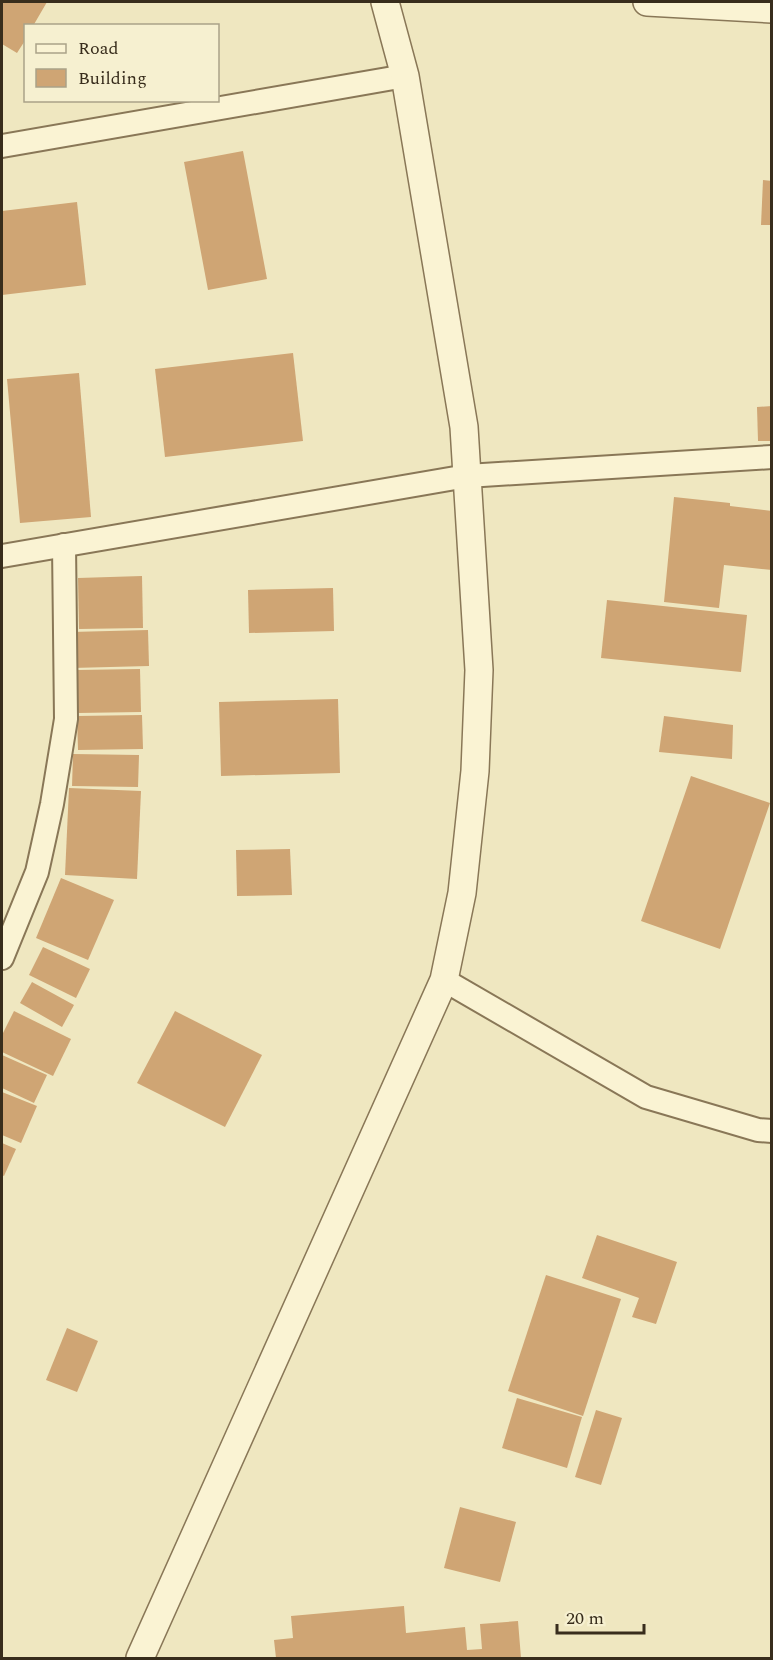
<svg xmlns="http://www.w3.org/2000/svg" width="773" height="1660" font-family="Spectral,serif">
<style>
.building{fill:#cfa574}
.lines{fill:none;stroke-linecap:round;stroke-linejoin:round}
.minor-casing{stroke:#897757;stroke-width:26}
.tertiary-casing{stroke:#897757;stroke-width:30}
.minor{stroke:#faf3d3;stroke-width:22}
.tertiary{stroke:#faf3d3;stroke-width:27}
</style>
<rect width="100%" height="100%" fill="#efe7c0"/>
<g class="building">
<path d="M 2,2 L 47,2 L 33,26 L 26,26 L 26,39 L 17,53 L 2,44 Z"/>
<path d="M 243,151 L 267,279 L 208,290 L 184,162 Z"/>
<path d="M 763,180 L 772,181 L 772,225 L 761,225 Z"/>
<path d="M 77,202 L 86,285 L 2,295 L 2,211 Z"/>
<path d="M 293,353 L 303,441 L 165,457 L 155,369 Z"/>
<path d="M 79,373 L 91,517 L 20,523 L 7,379 Z"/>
<path d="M 772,406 L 772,441 L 758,441 L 757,407 Z"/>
<path d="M 674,497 L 730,503 L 730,506 L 772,511 L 772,570 L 724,565 L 719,608 L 664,602 Z"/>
<path d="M 142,576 L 143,628 L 79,629 L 78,578 Z"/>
<path d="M 333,588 L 334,631 L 249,633 L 248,590 Z"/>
<path d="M 607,600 L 747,615 L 741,672 L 601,658 Z"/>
<path d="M 148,630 L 149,666 L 72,668 L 71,632 Z"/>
<path d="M 140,669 L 141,712 L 78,713 L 77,670 Z"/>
<path d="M 338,699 L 340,773 L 221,776 L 219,702 Z"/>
<path d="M 142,715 L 143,749 L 78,750 L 77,716 Z"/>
<path d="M 664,716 L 733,725 L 732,759 L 659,752 Z"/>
<path d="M 73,754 L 139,755 L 138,787 L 72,786 Z"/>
<path d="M 691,776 L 770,803 L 720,949 L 641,921 Z"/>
<path d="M 69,788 L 141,791 L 137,879 L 65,875 Z"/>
<path d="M 290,849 L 292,895 L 237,896 L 236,850 Z"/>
<path d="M 61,878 L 114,900 L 88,960 L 36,938 Z"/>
<path d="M 43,947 L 90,969 L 76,998 L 29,975 Z"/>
<path d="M 32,982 L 74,1005 L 62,1027 L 20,1003 Z"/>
<path d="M 14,1011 L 71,1039 L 53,1076 L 2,1052 L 2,1035 Z"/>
<path d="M 175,1011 L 262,1055 L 225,1127 L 137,1083 Z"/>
<path d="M 2,1055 L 47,1075 L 34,1103 L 2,1088 Z"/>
<path d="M 2,1092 L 37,1106 L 21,1143 L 2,1135 Z"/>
<path d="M 2,1143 L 16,1149 L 4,1176 L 2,1175 Z"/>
<path d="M 597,1235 L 677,1262 L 656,1324 L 632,1317 L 639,1298 L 582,1278 Z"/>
<path d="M 546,1275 L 621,1299 L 583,1416 L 508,1391 Z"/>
<path d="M 67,1328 L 98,1341 L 77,1392 L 46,1380 Z"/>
<path d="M 517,1398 L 582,1417 L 567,1468 L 502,1448 Z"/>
<path d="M 596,1410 L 622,1418 L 601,1485 L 575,1477 Z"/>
<path d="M 460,1507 L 516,1522 L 500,1582 L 444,1568 Z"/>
<path d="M 404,1606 L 406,1633 L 465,1627 L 467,1650 L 482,1649 L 480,1624 L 518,1621 L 521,1658 L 276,1658 L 274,1640 L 293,1638 L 291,1616 Z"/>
</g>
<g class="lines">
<g class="minor-casing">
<g id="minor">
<path d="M 2,146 L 405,76"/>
<path d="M 2,556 L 467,476 L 772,457"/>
<path d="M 2,958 L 37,872 L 52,804 L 66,719 L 64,545"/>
<path d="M 444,980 L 646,1097 L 758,1130 L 772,1131"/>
</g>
</g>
<g class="tertiary-casing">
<g id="tertiary">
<path d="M 647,2 L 772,9"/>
<path d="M 140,1658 L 444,980 L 462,893 L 475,771 L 479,670 L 464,427 L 405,76 L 385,2"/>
</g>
</g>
<use href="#minor" class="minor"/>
<use href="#tertiary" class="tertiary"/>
</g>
<rect width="773" height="1660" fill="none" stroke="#382d1c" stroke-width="6"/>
<rect x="24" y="24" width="195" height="78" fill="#f6f0d0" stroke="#aaa288" stroke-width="1.5"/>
<rect x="36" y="44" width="30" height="9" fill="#faf3d3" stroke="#aaa288" stroke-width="1.5"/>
<text x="78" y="54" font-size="18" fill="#382d1c">Road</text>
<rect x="36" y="69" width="30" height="18" fill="#cfa574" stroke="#aaa288" stroke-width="1.5"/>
<text x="78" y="84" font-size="18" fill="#382d1c">Building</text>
<path d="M557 1624v9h87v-9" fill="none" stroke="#382d1c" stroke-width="3"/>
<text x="566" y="1624" font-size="18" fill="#382d1c" stroke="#f6f0d0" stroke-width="4.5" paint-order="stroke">20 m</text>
</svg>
